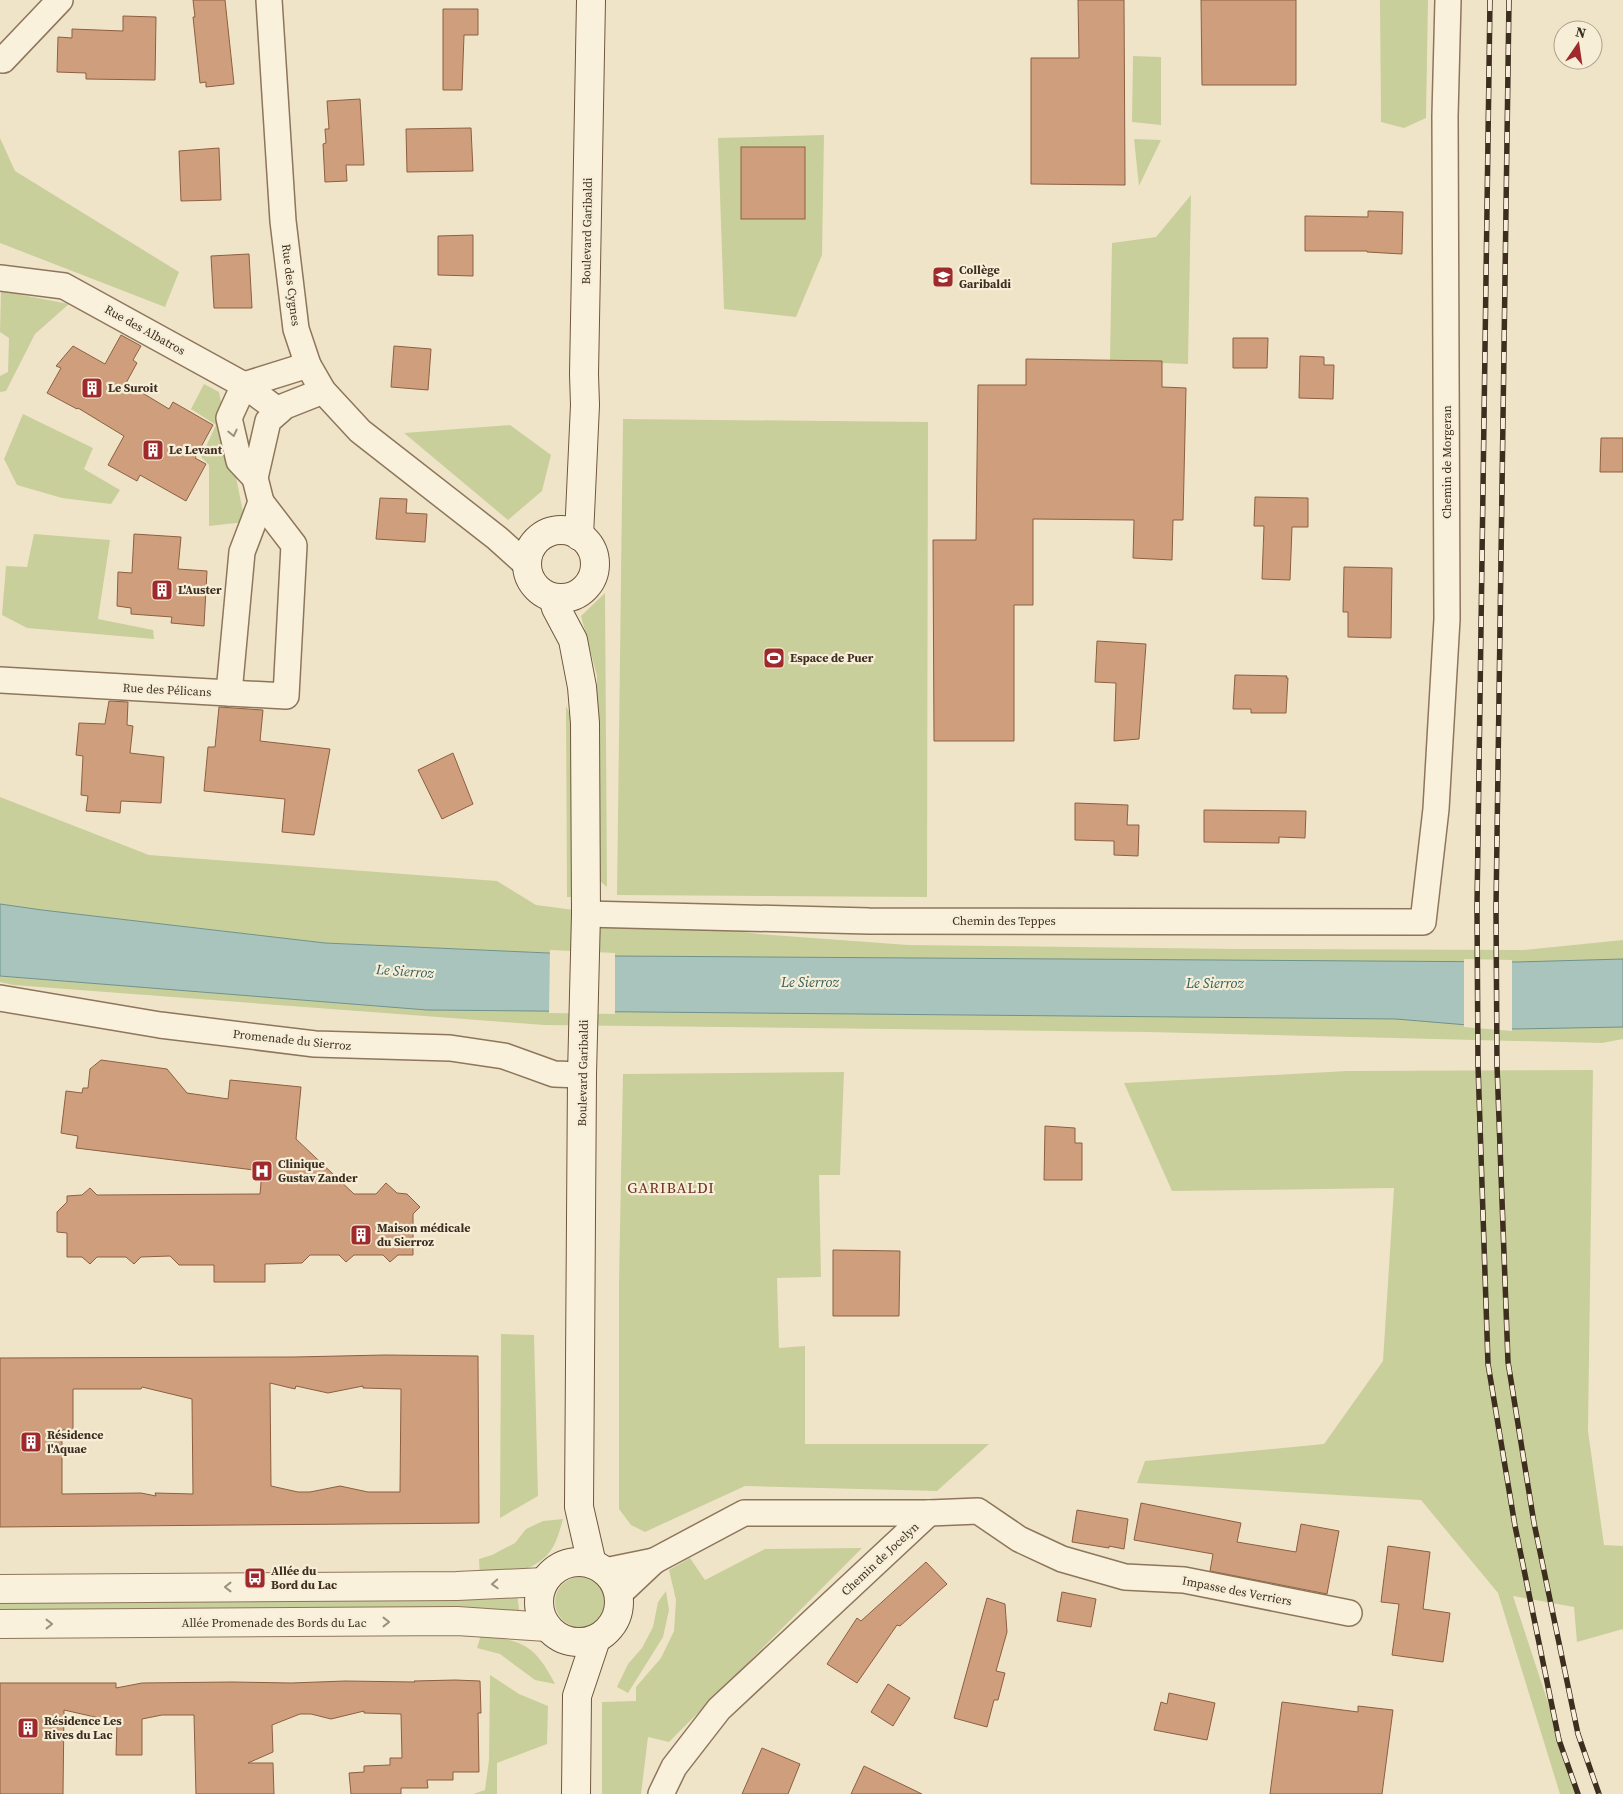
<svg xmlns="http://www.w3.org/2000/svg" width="1623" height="1794" font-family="'Source Serif 4',serif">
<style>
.green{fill:#c9cf9b}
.water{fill:#a9c4bc;stroke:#6f938a}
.pier{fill:#f0e4c8}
.building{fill:#cf9f7d;stroke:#8d5f41;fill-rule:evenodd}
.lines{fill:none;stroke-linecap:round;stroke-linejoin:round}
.minor-casing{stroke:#8d765c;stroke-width:28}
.tertiary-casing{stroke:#8d765c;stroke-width:30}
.secondary-casing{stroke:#6f573f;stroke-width:30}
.minor{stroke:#faf1dc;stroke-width:25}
.tertiary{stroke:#faf1dc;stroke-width:28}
.secondary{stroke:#faf1dc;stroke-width:28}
.rail-casing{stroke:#3d2e20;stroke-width:5.5}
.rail{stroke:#f7eed8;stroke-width:4;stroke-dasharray:11;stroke-linecap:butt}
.oneway{stroke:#9c907e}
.labels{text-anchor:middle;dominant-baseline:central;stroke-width:4.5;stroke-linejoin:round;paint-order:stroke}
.street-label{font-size:12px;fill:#3d2e20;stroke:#f7eed8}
.poi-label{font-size:12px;font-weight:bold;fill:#3d2e20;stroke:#f7eed8;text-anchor:start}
.water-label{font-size:14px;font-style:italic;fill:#2f5d5a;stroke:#f7eed8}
.quarter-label{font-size:15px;letter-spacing:1px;fill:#6b2e1e;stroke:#f7eed8}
</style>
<rect width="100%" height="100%" fill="#f0e4c8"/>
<g class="green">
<path d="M 1380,0 L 1428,0 L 1426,118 L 1404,128 L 1381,122 Z"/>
<path d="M 1133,56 L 1161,57 L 1161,125 L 1132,122 Z"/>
<path d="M 824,135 L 822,255 L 796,317 L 724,309 L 718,138 Z"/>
<path d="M 0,138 L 15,171 L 179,272 L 165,307 L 0,243 Z"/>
<path d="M 1134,139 L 1161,140 L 1139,186 Z"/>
<path d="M 1191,195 L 1188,364 L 1110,361 L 1112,243 L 1156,237 Z"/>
<path d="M 1,291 L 69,304 L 35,334 L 6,391 L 0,392 L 0,376 L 8,372 L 9,338 L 0,332 Z"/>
<path d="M 204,384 L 219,392 L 245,522 L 209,526 L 209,465 L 201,457 L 216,425 L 191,409 Z"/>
<path d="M 23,414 L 93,448 L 84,469 L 120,490 L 111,504 L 62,498 L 17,485 L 4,459 Z"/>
<path d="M 623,419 L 928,422 L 927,897 L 617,895 Z"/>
<path d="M 510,425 L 551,455 L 542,491 L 508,520 L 404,433 Z"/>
<path d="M 34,534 L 110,540 L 98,619 L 153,630 L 154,639 L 27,628 L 2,615 L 6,566 L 27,567 Z"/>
<path d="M 605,593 L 607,887 L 596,878 L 597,676 L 581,616 Z"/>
<path d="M 566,706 L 571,716 L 574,897 L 567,897 Z"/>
<path d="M 0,797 L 149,855 L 497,881 L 536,905 L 759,934 L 908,945 L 1237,949 L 1524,950 L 1623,940 L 1623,1039 L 1602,1043 L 1147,1032 L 544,1025 L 13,985 L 0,982 L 0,976 L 427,1010 L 614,956 L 325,943 L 42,910 L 0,904 Z"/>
<path d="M 1593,1070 L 1588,1431 L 1604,1545 L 1623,1546 L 1623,1629 L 1577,1642 L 1574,1607 L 1513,1596 L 1578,1794 L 1560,1794 L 1498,1593 L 1421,1500 L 1137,1483 L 1145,1461 L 1324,1444 L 1383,1361 L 1394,1188 L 1172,1191 L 1124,1083 L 1347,1071 Z"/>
<path d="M 844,1072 L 840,1175 L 819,1175 L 821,1277 L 777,1278 L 779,1348 L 805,1346 L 805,1444 L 989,1444 L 937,1491 L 745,1486 L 645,1532 L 631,1525 L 619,1509 L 619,1281 L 623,1074 Z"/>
<path d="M 501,1334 L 534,1335 L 538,1496 L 500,1518 Z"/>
<path d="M 563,1519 C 561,1526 559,1534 556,1541 C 543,1572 508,1574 480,1579 L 479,1559 L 492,1555 L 515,1543 L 526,1529 L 543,1521 Z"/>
<path d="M 862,1548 L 669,1742 L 648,1737 L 641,1794 L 602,1794 L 602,1702 L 636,1701 L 636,1687 L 661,1658 L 674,1631 L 676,1600 L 669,1570 L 690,1558 L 705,1580 L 765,1549 Z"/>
<circle cx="580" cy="1602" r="25"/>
<path d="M 666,1591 L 669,1610 L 663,1637 L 628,1693 L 617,1687 L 628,1664 L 642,1648 L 653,1627 L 658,1602 Z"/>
<path d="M 517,1594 L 520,1616 L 0,1619 L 0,1598 Z"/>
<path d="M 481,1635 C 524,1641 535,1645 555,1684 L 535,1680 L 500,1654 L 477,1648 Z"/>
<path d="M 490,1675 L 519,1694 L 548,1706 L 547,1744 L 497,1763 L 497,1794 L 473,1794 L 485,1790 L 489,1760 Z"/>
</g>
<path class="water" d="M 0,904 L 42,910 L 325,943 L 615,956 L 1517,962 L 1623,959 L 1623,1027 L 1515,1029 L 1396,1019 L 427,1010 L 0,976 Z"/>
<g class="pier">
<path d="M 550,950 L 615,953 L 615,1014 L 549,1013 Z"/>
<path d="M 1464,959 L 1512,960 L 1512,1031 L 1464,1027 Z"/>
</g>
<g class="building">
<path d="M 193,0 L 225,0 L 234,84 L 206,87 L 206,82 L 200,83 L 193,17 L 195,17 Z"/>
<path d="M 1078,0 L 1124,0 L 1125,185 L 1031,184 L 1031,58 L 1079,58 Z"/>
<path d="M 1201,0 L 1296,0 L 1296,85 L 1202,85 Z"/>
<path d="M 443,9 L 478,9 L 478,35 L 464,35 L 462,90 L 443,90 Z"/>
<path d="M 123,16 L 156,17 L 155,80 L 86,79 L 86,73 L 57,72 L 58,37 L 72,38 L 72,29 L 123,31 Z"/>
<path d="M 360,99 L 364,165 L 346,165 L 347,181 L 325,182 L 323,144 L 326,143 L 325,129 L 329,129 L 327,101 Z"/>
<path d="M 471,128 L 473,171 L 407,172 L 406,129 Z"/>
<rect x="741" y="147" width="64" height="72"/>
<path d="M 219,148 L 221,200 L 181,201 L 179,151 Z"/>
<path d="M 1368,211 L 1403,212 L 1402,254 L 1367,252 L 1367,251 L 1305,251 L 1305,216 L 1368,217 Z"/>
<path d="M 473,235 L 473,276 L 438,275 L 438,236 Z"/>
<path d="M 249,254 L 252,308 L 214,308 L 211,256 Z"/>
<path d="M 121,335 L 141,346 L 133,360 L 137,363 L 126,383 L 169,409 L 173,402 L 213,425 L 195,458 L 206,464 L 186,501 L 140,475 L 137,481 L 108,465 L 124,436 L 78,408 L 77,409 L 47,393 L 61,368 L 56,366 L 73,346 L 105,364 Z"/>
<path d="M 1233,338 L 1268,338 L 1267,368 L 1233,368 Z"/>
<path d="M 394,346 L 431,349 L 428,390 L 391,387 Z"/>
<path d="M 1300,356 L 1324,357 L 1324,365 L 1334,365 L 1333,399 L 1299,398 Z"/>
<path d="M 1026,359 L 1162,361 L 1162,387 L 1186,388 L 1183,520 L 1173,520 L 1172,560 L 1133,558 L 1134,520 L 1033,519 L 1033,605 L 1014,605 L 1014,741 L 934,741 L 933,540 L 976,540 L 978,385 L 1026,385 Z"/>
<path d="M 1601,438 L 1623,438 L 1623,472 L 1600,472 Z"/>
<path d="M 1255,497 L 1308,498 L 1308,527 L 1292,527 L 1290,580 L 1262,579 L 1264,526 L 1254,526 Z"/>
<path d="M 380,498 L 407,499 L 406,513 L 427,514 L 425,542 L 376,539 Z"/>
<path d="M 134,534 L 181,537 L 178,569 L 207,571 L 204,626 L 171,623 L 172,617 L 131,614 L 131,608 L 117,606 L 118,572 L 132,573 Z"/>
<path d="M 1344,567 L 1392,568 L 1391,638 L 1348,637 L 1348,612 L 1343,612 Z"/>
<path d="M 1097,641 L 1146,644 L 1139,739 L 1114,741 L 1116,683 L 1095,682 Z"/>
<path d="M 1235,675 L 1287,676 L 1286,678 L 1288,678 L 1286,713 L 1251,713 L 1251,709 L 1233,709 Z"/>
<path d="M 109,701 L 128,702 L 127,725 L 133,726 L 130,753 L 164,757 L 161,803 L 121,801 L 120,813 L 86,811 L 88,796 L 81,795 L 83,756 L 76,755 L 79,723 L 105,724 Z"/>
<path d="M 219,707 L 263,710 L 260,741 L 330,749 L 314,835 L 282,832 L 285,799 L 204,791 L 208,747 L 215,747 Z"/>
<path d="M 453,753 L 473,804 L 442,819 L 418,770 Z"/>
<path d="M 1075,803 L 1128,805 L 1127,825 L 1139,825 L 1138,856 L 1114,855 L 1114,841 L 1075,840 Z"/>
<path d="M 1204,810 L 1306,811 L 1305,838 L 1279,837 L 1279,843 L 1204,842 Z"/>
<path d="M 101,1060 L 167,1069 L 187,1093 L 228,1099 L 230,1080 L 301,1087 L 296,1139 L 354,1194 L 376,1194 L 386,1183 L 397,1193 L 407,1194 L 420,1207 L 413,1214 L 413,1255 L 398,1255 L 390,1262 L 383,1255 L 354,1255 L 346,1262 L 339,1255 L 310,1255 L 302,1263 L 265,1264 L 265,1282 L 214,1282 L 214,1265 L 179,1265 L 170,1256 L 141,1257 L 134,1264 L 126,1257 L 97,1257 L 90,1264 L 82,1257 L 67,1257 L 67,1233 L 57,1232 L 57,1212 L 67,1202 L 67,1196 L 82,1195 L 90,1188 L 97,1195 L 260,1194 L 262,1171 L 76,1148 L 78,1136 L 61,1133 L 66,1091 L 82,1093 L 83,1088 L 88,1088 L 90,1069 Z"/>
<path d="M 1045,1126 L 1075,1128 L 1075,1143 L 1082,1143 L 1082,1180 L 1044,1180 Z"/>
<path d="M 833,1250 L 900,1251 L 899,1316 L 833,1316 Z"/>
<path d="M 385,1355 L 478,1356 L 479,1523 L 0,1527 L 0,1358 L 294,1357 ZM 270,1383 L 295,1389 L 296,1386 L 328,1393 L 363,1386 L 363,1388 L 401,1389 L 400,1492 L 368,1492 L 340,1486 L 310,1492 L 298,1492 L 271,1486 ZM 142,1387 L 192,1399 L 193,1494 L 155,1493 L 156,1496 L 141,1493 L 62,1494 L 62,1430 L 73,1430 L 73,1389 L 141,1389 Z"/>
<path d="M 1141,1503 L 1241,1523 L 1237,1542 L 1296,1552 L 1301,1524 L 1339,1531 L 1327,1594 L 1210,1571 L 1213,1554 L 1134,1540 Z"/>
<path d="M 1077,1510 L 1128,1519 L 1124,1549 L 1109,1546 L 1109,1548 L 1072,1542 Z"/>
<path d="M 1388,1546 L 1430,1552 L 1423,1609 L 1450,1613 L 1443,1662 L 1392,1655 L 1399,1604 L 1381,1602 Z"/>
<path d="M 926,1562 L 947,1584 L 900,1626 L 897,1625 L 857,1683 L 827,1664 L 857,1618 L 861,1621 Z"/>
<path d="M 1062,1592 L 1096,1599 L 1091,1627 L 1057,1621 Z"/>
<path d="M 987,1598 L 1005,1604 L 1007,1632 L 996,1671 L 1005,1673 L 998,1700 L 994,1700 L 987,1727 L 954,1718 Z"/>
<path d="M 455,1680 L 480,1681 L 481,1713 L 478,1713 L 479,1772 L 453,1772 L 453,1780 L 427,1780 L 428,1788 L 401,1788 L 401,1794 L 351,1794 L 349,1773 L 364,1772 L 364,1766 L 390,1765 L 390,1758 L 402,1758 L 401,1714 L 364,1713 L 364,1711 L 331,1719 L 311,1714 L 300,1714 L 272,1725 L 273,1752 L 248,1763 L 273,1763 L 274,1794 L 196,1794 L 194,1715 L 162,1715 L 142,1719 L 142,1755 L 116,1755 L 117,1722 L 64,1710 L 63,1794 L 0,1794 L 0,1683 L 116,1683 L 116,1688 L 142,1683 L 232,1682 L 291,1683 L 345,1681 L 415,1682 L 414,1681 Z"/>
<path d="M 888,1684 L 910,1698 L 893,1726 L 871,1712 Z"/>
<path d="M 1169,1693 L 1215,1703 L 1207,1740 L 1154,1730 L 1161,1702 L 1167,1704 Z"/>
<path d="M 1282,1702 L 1358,1712 L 1358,1706 L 1393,1710 L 1382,1794 L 1270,1794 Z"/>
<path d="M 762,1748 L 800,1764 L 788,1794 L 742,1794 Z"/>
<path d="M 864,1766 L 922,1794 L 851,1794 Z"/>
</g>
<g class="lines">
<g class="minor-casing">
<g id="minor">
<path d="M 269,0 L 283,221 L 296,329 L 308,365 L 323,391 L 360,431 L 497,538 L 526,564"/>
<path d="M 3,60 L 60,0"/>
<path d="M 0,278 L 64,286 L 244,385 L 279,411"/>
<path d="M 255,478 L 239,461 L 229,418 L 244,385 L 308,365"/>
<path d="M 0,680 L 229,693 L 242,552 L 261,502 L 255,478 L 268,421 L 285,406 L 323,391"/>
<path d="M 229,693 L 286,696 L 294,545 L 261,502"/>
<path d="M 586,914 L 869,921 L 1423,922 L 1436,809 L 1447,619 L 1445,116 L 1448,0"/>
<path d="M 0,998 L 160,1025 L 315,1044 L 450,1048 L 504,1056 L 554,1074 L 582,1075"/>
<path d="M 929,1513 L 978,1511 L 1019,1539 L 1062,1559 L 1125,1577 L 1184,1580 L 1349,1613"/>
<path d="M 605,1571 L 654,1561"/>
<path d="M 619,1594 L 654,1561 L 744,1513 L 929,1513 L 719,1709 L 674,1767 L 661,1794"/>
</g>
</g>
<g class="tertiary-casing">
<g id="tertiary">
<path d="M 0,1589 L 457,1586 L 544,1582"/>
<path d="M 0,1624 L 457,1621 L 547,1627"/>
</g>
</g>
<g class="secondary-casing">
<g id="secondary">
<circle cx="561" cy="564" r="34"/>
<path d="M 579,536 L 585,405 L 584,374 L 591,0"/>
<path d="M 553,598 L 556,608 L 573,640 L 582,687 L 585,723 L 586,914 L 582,1075 L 579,1507 L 592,1564"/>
<circle cx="579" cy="1602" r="40"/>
<path d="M 576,1794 L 577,1696 L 596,1639"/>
</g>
</g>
<use href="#minor" class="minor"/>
<use href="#tertiary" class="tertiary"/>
<use href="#secondary" class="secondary"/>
<g class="rail-casing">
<g id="rail">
<path d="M 1490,0 L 1477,907 L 1478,1065 L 1488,1364 L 1515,1526 L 1559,1740 L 1578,1794"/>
<path d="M 1509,0 L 1496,908 L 1497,1065 L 1508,1362 L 1534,1523 L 1578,1734 L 1599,1794"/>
</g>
</g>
<use href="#rail" class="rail"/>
</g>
<defs><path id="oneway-chevron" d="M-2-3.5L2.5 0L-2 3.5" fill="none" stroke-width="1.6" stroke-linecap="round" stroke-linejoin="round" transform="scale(1.25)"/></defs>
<g class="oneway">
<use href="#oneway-chevron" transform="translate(233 433) rotate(77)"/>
<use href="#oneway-chevron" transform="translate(495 1584) rotate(177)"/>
<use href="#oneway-chevron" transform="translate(228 1587) rotate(180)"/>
<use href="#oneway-chevron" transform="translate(386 1622)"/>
<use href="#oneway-chevron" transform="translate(49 1624)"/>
</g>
<defs>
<g id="school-square" transform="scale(1.125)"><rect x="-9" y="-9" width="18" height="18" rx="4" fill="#9e2a2b" stroke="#f7eed8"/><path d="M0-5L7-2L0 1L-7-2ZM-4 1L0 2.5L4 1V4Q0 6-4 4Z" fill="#fff"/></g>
<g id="building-square" transform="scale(1.125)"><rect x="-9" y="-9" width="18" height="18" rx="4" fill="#9e2a2b" stroke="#f7eed8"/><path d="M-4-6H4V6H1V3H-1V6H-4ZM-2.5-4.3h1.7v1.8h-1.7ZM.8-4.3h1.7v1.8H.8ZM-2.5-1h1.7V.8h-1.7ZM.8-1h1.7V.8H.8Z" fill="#fff"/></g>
<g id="stadium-square" transform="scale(1.125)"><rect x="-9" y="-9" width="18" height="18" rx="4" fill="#9e2a2b" stroke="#f7eed8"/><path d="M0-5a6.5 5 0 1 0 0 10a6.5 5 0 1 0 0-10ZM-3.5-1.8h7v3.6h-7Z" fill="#fff"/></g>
<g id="hospital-square" transform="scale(1.125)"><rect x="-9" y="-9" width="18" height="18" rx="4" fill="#9e2a2b" stroke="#f7eed8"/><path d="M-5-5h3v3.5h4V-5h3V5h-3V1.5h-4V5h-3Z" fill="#fff"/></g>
<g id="bus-square" transform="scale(1.125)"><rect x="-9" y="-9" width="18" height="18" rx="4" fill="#9e2a2b" stroke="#f7eed8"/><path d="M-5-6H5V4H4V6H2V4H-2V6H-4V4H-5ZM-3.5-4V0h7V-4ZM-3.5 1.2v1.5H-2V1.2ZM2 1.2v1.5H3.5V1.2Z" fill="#fff"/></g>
</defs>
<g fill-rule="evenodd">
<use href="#school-square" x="943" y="277"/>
<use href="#building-square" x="92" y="388"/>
<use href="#building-square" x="153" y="450"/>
<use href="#building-square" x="162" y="590"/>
<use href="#stadium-square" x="774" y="658"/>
<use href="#hospital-square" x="262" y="1171"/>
<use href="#building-square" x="361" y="1235"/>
<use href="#building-square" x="31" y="1442"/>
<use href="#bus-square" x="255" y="1578"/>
<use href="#building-square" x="28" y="1728"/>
</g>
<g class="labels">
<g class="street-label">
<text transform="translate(587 231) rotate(-89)">Boulevard Garibaldi</text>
<text transform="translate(291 285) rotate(83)">Rue des Cygnes</text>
<text transform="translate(145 330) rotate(29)">Rue des Albatros</text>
<text transform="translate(1447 462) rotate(-90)">Chemin de Morgeran</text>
<text transform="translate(167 690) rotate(3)">Rue des Pélicans</text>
<text x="1004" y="921">Chemin des Teppes</text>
<text transform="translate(292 1040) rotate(6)">Promenade du Sierroz</text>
<text transform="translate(583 1073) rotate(-89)">Boulevard Garibaldi</text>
<text transform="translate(880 1559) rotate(-43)">Chemin de Jocelyn</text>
<text transform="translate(1237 1591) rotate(11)">Impasse des Verriers</text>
<text x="274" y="1623">Allée Promenade des Bords du Lac</text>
</g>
<g class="poi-label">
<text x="959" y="270">Collège<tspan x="959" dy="14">Garibaldi</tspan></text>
<text x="108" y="388">Le Suroit</text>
<text x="169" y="450">Le Levant</text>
<text x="178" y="590">L'Auster</text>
<text x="790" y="658">Espace de Puer</text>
<text x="278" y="1164">Clinique<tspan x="278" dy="14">Gustav Zander</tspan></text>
<text x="377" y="1228">Maison médicale<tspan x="377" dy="14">du Sierroz</tspan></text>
<text x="47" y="1435">Résidence<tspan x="47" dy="14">l'Aquae</tspan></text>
<text x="271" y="1571">Allée du<tspan x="271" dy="14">Bord du Lac</tspan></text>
<text x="44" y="1721">Résidence Les<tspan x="44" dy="14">Rives du Lac</tspan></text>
</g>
<g class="water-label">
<text transform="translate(405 971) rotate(4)">Le Sierroz</text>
<text x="810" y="982">Le Sierroz</text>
<text x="1215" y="983">Le Sierroz</text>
</g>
<g class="quarter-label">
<text x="671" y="1187">GARIBALDI</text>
</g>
</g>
<g transform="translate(1578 45) rotate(13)"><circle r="24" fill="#f7eed8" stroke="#ada18e"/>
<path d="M0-4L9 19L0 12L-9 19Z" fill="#9e2a2b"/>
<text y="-8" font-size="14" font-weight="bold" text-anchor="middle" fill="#3d2e20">N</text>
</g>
</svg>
